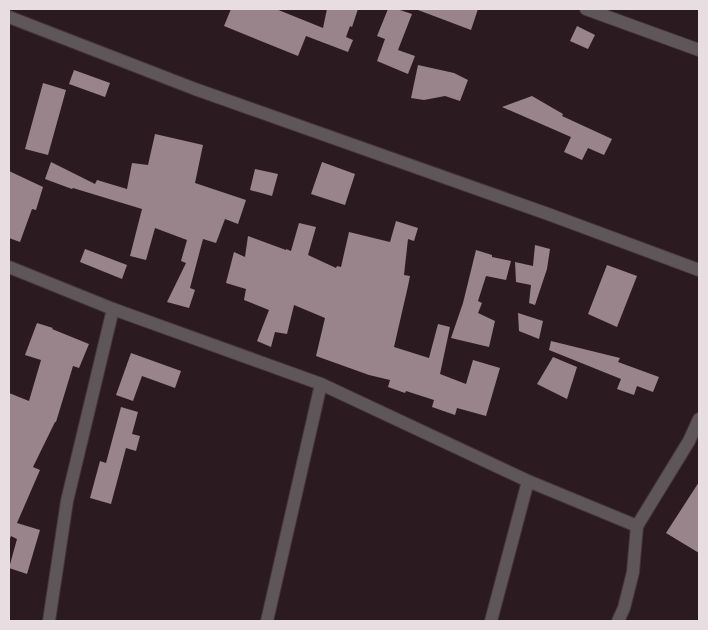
<svg xmlns="http://www.w3.org/2000/svg" width="708" height="630" font-family="'IBM Plex Sans',sans-serif">
<style>
.building{fill:#9a848b}
.lines{fill:none;stroke-linecap:round;stroke-linejoin:round}
.minor-casing{stroke:#45363c;stroke-width:14}
.minor{stroke:#5f5659;stroke-width:12}
</style>
<rect width="100%" height="100%" fill="#2b1b21"/>
<g class="building">
<path d="M 231,9 L 276,9 L 323,28 L 327,9 L 358,9 L 352,27 L 350,26 L 346,37 L 353,40 L 348,52 L 306,36 L 298,56 L 224,26 Z"/>
<path d="M 388,9 L 397,9 L 412,14 L 398,50 L 415,56 L 408,74 L 377,61 L 385,39 L 377,36 Z"/>
<path d="M 419,9 L 478,9 L 471,30 L 418,10 Z"/>
<path d="M 577,26 L 595,35 L 588,49 L 570,41 Z"/>
<path d="M 418,65 L 454,73 L 468,80 L 460,101 L 445,96 L 424,100 L 411,98 Z"/>
<path d="M 74,70 L 110,83 L 105,97 L 69,84 Z"/>
<path d="M 43,83 L 66,90 L 48,155 L 25,149 Z"/>
<path d="M 532,96 L 563,114 L 562,116 L 612,139 L 604,155 L 588,148 L 582,160 L 564,152 L 571,137 L 502,107 Z"/>
<path d="M 155,134 L 203,145 L 195,183 L 246,200 L 238,224 L 225,219 L 216,243 L 203,239 L 190,288 L 195,290 L 189,308 L 167,302 L 186,263 L 181,261 L 187,240 L 155,228 L 146,260 L 130,256 L 142,209 L 73,188 L 72,189 L 45,179 L 51,162 L 95,184 L 97,180 L 127,189 L 132,163 L 148,165 Z"/>
<path d="M 322,162 L 355,174 L 345,205 L 311,194 Z"/>
<path d="M 255,169 L 278,174 L 272,196 L 250,190 Z"/>
<path d="M 9,171 L 43,187 L 36,210 L 32,209 L 20,242 L 9,238 Z"/>
<path d="M 396,221 L 418,228 L 414,241 L 408,239 L 404,275 L 410,276 L 408,286 L 394,347 L 429,358 L 438,324 L 450,327 L 440,374 L 466,384 L 473,360 L 500,368 L 486,416 L 457,408 L 455,415 L 432,407 L 434,400 L 406,391 L 405,393 L 388,387 L 390,380 L 369,375 L 316,356 L 325,318 L 294,305 L 287,334 L 275,332 L 271,347 L 257,341 L 269,310 L 244,300 L 246,289 L 226,283 L 234,252 L 245,257 L 248,236 L 286,250 L 286,249 L 291,251 L 299,223 L 316,227 L 308,255 L 336,268 L 337,266 L 341,267 L 349,232 L 390,242 Z"/>
<path d="M 535,245 L 550,249 L 547,269 L 535,305 L 529,303 L 531,285 L 516,282 L 515,262 L 533,266 Z"/>
<path d="M 85,249 L 127,265 L 122,279 L 80,262 Z"/>
<path d="M 476,250 L 492,255 L 492,257 L 511,261 L 506,280 L 486,276 L 478,301 L 482,303 L 478,313 L 495,321 L 489,347 L 451,338 L 463,303 Z"/>
<path d="M 607,265 L 637,276 L 617,327 L 588,314 Z"/>
<path d="M 518,313 L 543,321 L 539,339 L 519,331 Z"/>
<path d="M 37,323 L 53,328 L 52,329 L 89,344 L 79,368 L 73,366 L 56,422 L 55,422 L 33,467 L 40,470 L 17,523 L 40,530 L 27,574 L 9,568 L 17,539 L 11,536 L 9,541 L 9,393 L 29,401 L 41,360 L 25,355 Z"/>
<path d="M 551,341 L 620,358 L 618,362 L 659,377 L 653,392 L 637,386 L 634,395 L 617,389 L 621,379 L 549,350 Z"/>
<path d="M 131,353 L 181,371 L 175,388 L 142,376 L 133,401 L 116,395 Z"/>
<path d="M 553,357 L 577,367 L 567,399 L 537,384 Z"/>
<path d="M 121,407 L 138,412 L 132,434 L 140,436 L 136,451 L 126,448 L 111,504 L 90,498 L 100,461 L 106,463 Z"/>
<path d="M 699,482 L 699,553 L 666,533 Z"/>
</g>
<g class="lines">
<g class="minor-casing">
<g id="minor">
<path d="M 586,9 L 699,50"/>
<path d="M 9,17 L 195,89 L 548,214 L 699,270"/>
<path d="M 9,267 L 113,309 L 321,384 L 528,481 L 637,526"/>
<path d="M 49,621 L 67,501 L 113,309"/>
<path d="M 267,621 L 321,384"/>
<path d="M 491,621 L 528,481"/>
<path d="M 618,621 L 624,608 L 633,572 L 637,526 L 689,441 L 699,419"/>
</g>
</g>
<use href="#minor" class="minor"/>
</g>
<rect width="708" height="630" fill="none" stroke="#e8dde0" stroke-width="20"/>
</svg>
